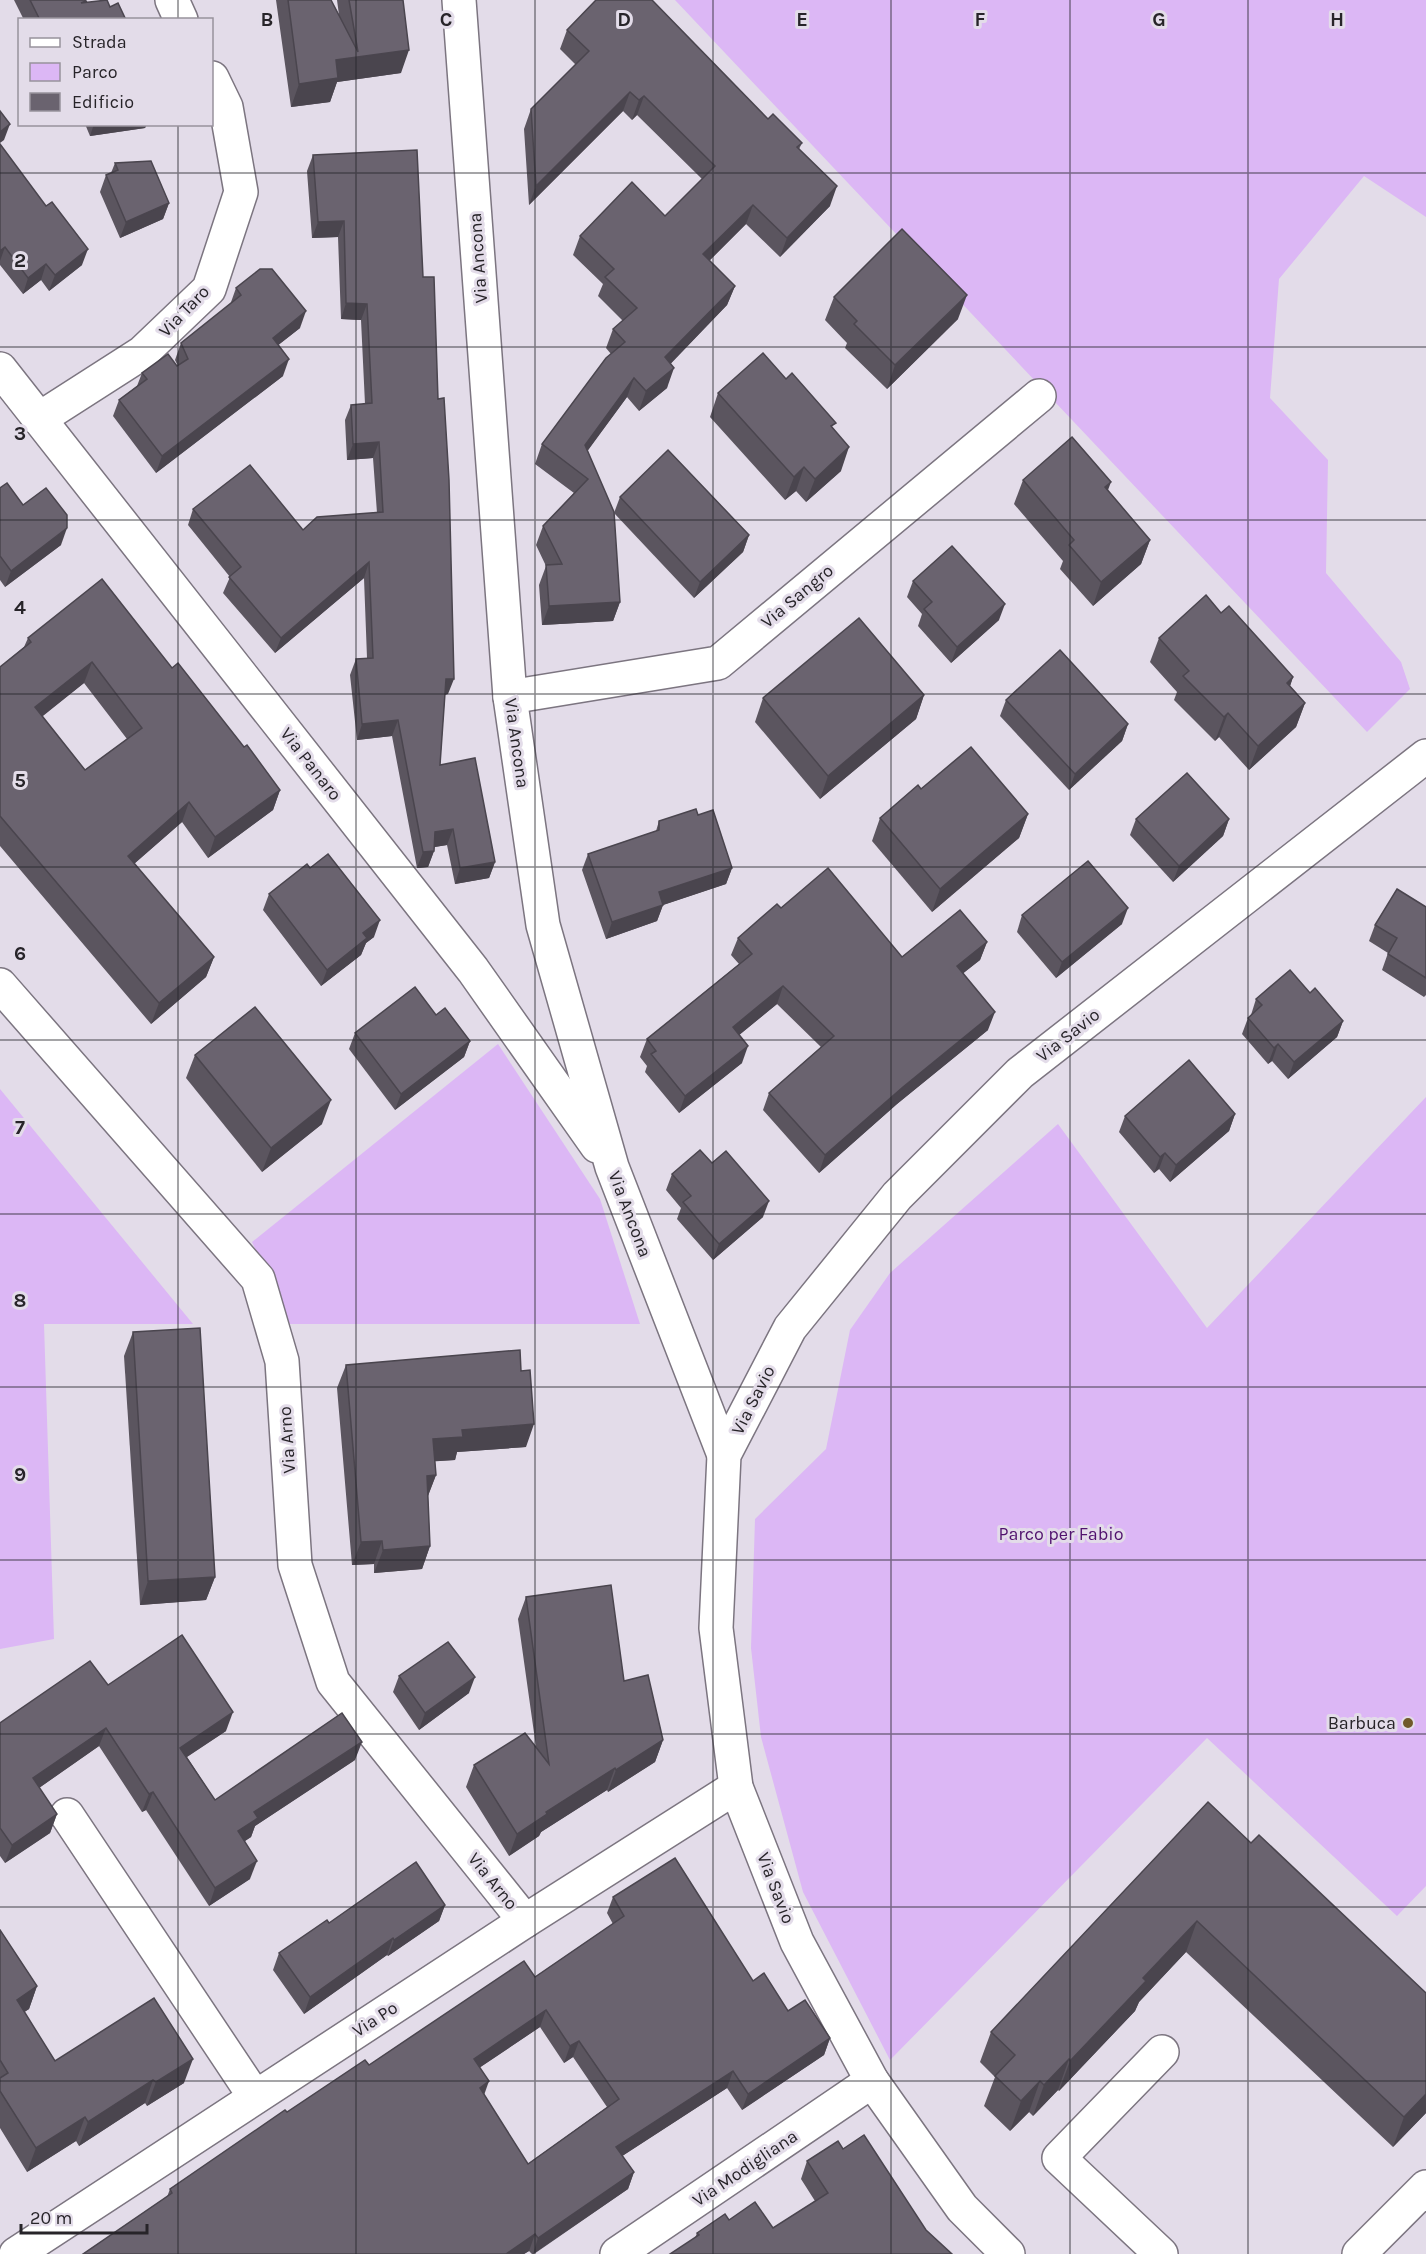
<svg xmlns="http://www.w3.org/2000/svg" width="1426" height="2254" font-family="Karla,sans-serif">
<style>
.green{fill:#dcb7f5}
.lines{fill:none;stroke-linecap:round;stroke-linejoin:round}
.street-casing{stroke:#7c7580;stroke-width:36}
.secondary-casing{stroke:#7c7580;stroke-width:36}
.street{stroke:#fff;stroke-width:33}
.secondary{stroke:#fff;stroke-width:33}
.wall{fill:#5b555f;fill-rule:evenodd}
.shaded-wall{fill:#4a454e}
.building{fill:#6a636f;stroke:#4a454e;stroke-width:1.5;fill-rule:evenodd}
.grid{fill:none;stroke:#272429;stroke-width:1.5;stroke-opacity:0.55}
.poi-dot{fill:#705a2a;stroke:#e3dce9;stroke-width:2}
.labels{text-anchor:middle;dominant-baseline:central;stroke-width:6;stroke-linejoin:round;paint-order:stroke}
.street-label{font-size:18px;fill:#272429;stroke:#e3dce9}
.park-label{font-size:18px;fill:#51126e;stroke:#e3dce9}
.poi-label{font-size:18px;fill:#272429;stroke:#e3dce9;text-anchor:end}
.grid-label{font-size:20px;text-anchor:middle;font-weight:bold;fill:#272429;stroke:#e3dce9;stroke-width:6;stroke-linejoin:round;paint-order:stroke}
</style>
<rect width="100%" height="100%" fill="#e3dce9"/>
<g class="green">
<path d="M 675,0 L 1426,0 L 1426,217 L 1364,176 L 1279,279 L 1270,398 L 1328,460 L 1326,573 L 1401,662 L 1410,689 L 1367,732 Z"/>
<path d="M 498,1044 L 600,1199 L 640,1324 L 290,1324 L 252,1242 Z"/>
<path d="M 0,1089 L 193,1324 L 44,1324 L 54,1639 L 0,1649 Z"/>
<path d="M 1426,1097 L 1426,1886 L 1397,1916 L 1207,1738 L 890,2060 L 803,1892 L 761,1737 L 751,1648 L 755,1519 L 826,1449 L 850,1330 L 890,1273 L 1058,1124 L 1207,1328 Z"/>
</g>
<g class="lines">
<g class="street-casing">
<g id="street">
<path d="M 172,0 L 181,20"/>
<path d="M 459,0 L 510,697 L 543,925 L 612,1167 L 724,1455"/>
<path d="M 0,369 L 473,970 L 597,1146"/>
<path d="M 39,419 L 142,353 L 209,289 L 241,192 L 226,107 L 212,78"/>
<path d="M 510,697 L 718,663 L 1039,396"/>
<path d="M 0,985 L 258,1279 L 282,1361 L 295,1565 L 333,1682 L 525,1921"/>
<path d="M 67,1815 L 255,2097"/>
<path d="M 16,2254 L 525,1921 L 736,1787"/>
<path d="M 617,2254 L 872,2081"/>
<path d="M 1161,2254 L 1059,2158 L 1162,2052"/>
<path d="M 1359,2254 L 1426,2187"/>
</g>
</g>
<g class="secondary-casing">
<path id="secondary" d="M 1008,2254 L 962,2208 L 872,2081 L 797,1942 L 736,1787 L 716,1628 L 724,1455 L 790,1328 L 897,1196 L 1020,1073 L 1426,756"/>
</g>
<use href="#street" class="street"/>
<use href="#secondary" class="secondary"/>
</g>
<g class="wall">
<path d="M 14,0 L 85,0 L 85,3 L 110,7 L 126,20 L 24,20 Z"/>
<path d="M 276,0 L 331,0 L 339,15 L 337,0 L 403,0 L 401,73 L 337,82 L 330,102 L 291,107 Z"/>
<path d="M 567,30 L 768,119 L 802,143 L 799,149 L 830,206 L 780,257 L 746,224 L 709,261 L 735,286 L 727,305 L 670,364 L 667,388 L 639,411 L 627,397 L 587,451 L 620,602 L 613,621 L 542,625 L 539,585 L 546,566 L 536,545 L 543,526 L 574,493 L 535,464 L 542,444 L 611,354 L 606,348 L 613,329 L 623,321 L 598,296 L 603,284 L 573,255 L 580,236 L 665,216 L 702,179 L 637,115 L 632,120 L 623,111 L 529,205 L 524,129 L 531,109 L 576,65 L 560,49 Z"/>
<path d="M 85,124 L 147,124 L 145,128 L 90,136 Z"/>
<path d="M 0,144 L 82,265 L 49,291 L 41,280 L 23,294 L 0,265 Z"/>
<path d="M 313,155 L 423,277 L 448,694 L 445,695 L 440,765 L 495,862 L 489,878 L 455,884 L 447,845 L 434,847 L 434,851 L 428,867 L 417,868 L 392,736 L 357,740 L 350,675 L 356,659 L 367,658 L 364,578 L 275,653 L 223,593 L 230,577 L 188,525 L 193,509 L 303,530 L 377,513 L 373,458 L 347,460 L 345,420 L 351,405 L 365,404 L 361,320 L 341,319 L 338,237 L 312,238 L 307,171 Z"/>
<path d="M 115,163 L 169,203 L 163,219 L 120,238 L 100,192 L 106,175 L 111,173 Z"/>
<path d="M 236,288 L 300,328 L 278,345 L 283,376 L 156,473 L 113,416 L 119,400 L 137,386 L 142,373 L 178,366 L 175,360 L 181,343 L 230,305 Z"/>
<path d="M 834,297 L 958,319 L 887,389 L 845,348 L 847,343 L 825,320 Z"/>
<path d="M 786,379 L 834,429 L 841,471 L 806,502 L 796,491 L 785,500 L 710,417 L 718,393 Z"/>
<path d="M 1023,480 L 1108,491 L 1150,540 L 1141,564 L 1093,606 L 1060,569 L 1063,561 L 1014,504 Z"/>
<path d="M 0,488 L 23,505 L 61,545 L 5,587 L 0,580 Z"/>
<path d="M 620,497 L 749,535 L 743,552 L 694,598 L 614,513 Z"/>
<path d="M 913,581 L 999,620 L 951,663 L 918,626 L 922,614 L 907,597 Z"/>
<path d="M 1221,613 L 1293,677 L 1290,686 L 1305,703 L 1296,727 L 1249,770 L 1219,737 L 1215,741 L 1174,700 L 1177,692 L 1150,662 L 1159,638 Z"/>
<path d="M 28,638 L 172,668 L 244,747 L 280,790 L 273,810 L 208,858 L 182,822 L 134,864 L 214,957 L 206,977 L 151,1024 L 0,846 L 0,667 L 24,647 ZM 84,683 L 127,739 L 85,770 L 42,716 Z"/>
<path d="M 924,695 L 916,719 L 820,799 L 755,722 L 763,698 Z"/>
<path d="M 1006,700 L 1128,724 L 1122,741 L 1069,790 L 1000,716 Z"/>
<path d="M 921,789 L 1028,814 L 1019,838 L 932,912 L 872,841 L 880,818 Z"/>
<path d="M 698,815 L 732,868 L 726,884 L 663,905 L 657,921 L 606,939 L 582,870 L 588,854 L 656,831 L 659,821 Z"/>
<path d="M 1136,819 L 1229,819 L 1223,836 L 1173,882 L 1130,835 Z"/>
<path d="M 269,894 L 374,937 L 366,943 L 361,955 L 321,986 L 263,910 Z"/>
<path d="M 1426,907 L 1426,995 L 1424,997 L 1382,970 L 1388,953 L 1369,941 L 1375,925 Z"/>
<path d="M 781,908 L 902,957 L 987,942 L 980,960 L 963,973 L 988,1030 L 897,1104 L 819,1173 L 763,1110 L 769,1093 L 821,1047 L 777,1004 L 739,1035 L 742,1063 L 679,1113 L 645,1072 L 647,1066 L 640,1057 L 647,1039 L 739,964 L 731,955 L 738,938 Z"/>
<path d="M 1022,915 L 1122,924 L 1056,978 L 1017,932 Z"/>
<path d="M 1310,993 L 1343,1021 L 1337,1037 L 1288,1079 L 1272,1061 L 1268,1064 L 1242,1034 L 1248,1018 L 1251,1015 L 1256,999 Z"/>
<path d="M 436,1015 L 470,1041 L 464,1057 L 395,1110 L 349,1049 L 355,1033 Z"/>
<path d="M 195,1055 L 322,1124 L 262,1172 L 186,1078 Z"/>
<path d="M 1235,1114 L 1229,1131 L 1170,1182 L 1159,1169 L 1154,1173 L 1119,1132 L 1125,1116 Z"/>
<path d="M 672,1174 L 763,1217 L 713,1260 L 677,1219 L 681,1208 L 666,1190 Z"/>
<path d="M 133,1332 L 215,1577 L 206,1600 L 140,1605 L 124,1356 Z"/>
<path d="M 346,1365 L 526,1447 L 457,1452 L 455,1460 L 435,1461 L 436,1475 L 428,1496 L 430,1546 L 422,1569 L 374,1573 L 374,1564 L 352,1565 L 337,1388 Z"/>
<path d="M 526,1597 L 624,1681 L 663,1740 L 655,1762 L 608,1792 L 607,1790 L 541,1832 L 539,1836 L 509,1856 L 466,1787 L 474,1765 L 536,1747 L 518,1619 Z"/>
<path d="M 399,1676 L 469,1693 L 419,1730 L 393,1692 Z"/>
<path d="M 108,1685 L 226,1731 L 187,1757 L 215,1800 L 355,1760 L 255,1826 L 251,1837 L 245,1841 L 250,1879 L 209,1906 L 146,1810 L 142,1812 L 99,1746 L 39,1788 L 57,1814 L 50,1833 L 5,1863 L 0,1856 L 0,1723 Z"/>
<path d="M 1251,1843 L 1426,1993 L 1426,2113 L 1393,2147 L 1186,1952 L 1139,2002 L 1135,2011 L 1059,2091 L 1058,2090 L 1033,2116 L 1029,2112 L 1010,2131 L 984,2106 L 995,2077 L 980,2062 L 991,2032 Z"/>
<path d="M 613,1897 L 753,1981 L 788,2011 L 830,2038 L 824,2055 L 742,2110 L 727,2088 L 622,2156 L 634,2172 L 628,2189 L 534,2254 L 532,2254 L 529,2251 L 524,2254 L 83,2254 L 167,2197 L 170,2189 L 287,2112 L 369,2065 L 535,1977 L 613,1924 L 607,1913 ZM 540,2027 L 564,2063 L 573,2057 L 607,2107 L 528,2164 L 484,2095 L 479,2068 Z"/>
<path d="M 445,1905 L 439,1921 L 388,1956 L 387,1955 L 304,2014 L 273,1970 L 279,1953 L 329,1923 Z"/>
<path d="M 0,1930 L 37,1986 L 29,2009 L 24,2012 L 55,2061 L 184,2083 L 147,2106 L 145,2103 L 79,2146 L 76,2141 L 27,2172 L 0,2128 Z"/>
<path d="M 843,2149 L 926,2230 L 695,2238 L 697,2233 L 729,2220 L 773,2228 L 815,2201 L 801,2179 L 807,2161 Z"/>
</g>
<g class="shaded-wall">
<path d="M 409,50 L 401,73 L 337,82 L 330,102 L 291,107 L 299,84 L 336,60 Z"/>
<path d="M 630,92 L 623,111 L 529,205 L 536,186 Z"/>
<path d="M 644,96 L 637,115 L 632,120 L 639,100 Z"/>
<path d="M 10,124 L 4,140 L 0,143 L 0,132 Z"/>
<path d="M 94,124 L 147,124 L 145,128 L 90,136 Z"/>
<path d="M 837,186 L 830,206 L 780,257 L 787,238 Z"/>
<path d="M 169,203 L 163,219 L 120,238 L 126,222 Z"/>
<path d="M 753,205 L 746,224 L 696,274 L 703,254 Z"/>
<path d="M 344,221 L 338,237 L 312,238 L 318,222 Z"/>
<path d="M 5,247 L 0,261 L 0,251 Z"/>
<path d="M 88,249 L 82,265 L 49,291 L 55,275 Z"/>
<path d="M 46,264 L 41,280 L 23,294 L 28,278 Z"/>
<path d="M 735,286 L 727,305 L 658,377 L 665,357 Z"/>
<path d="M 967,295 L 958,319 L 887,389 L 895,365 Z"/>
<path d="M 346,303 L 367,304 L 361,320 L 341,319 Z"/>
<path d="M 306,311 L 300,328 L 267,354 L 273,338 Z"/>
<path d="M 289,359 L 283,376 L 156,473 L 162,456 Z"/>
<path d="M 674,368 L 667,388 L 639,411 L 646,391 Z"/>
<path d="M 634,378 L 627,397 L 578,464 L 585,445 Z"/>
<path d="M 379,442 L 373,458 L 347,460 L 353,444 Z"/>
<path d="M 849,447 L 841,471 L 806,502 L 815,479 Z"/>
<path d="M 804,467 L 796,491 L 785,500 L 794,477 Z"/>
<path d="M 1111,482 L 1102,506 L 1105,487 Z"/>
<path d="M 67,528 L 61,545 L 5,587 L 11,571 Z"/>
<path d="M 749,535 L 743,552 L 694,598 L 700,582 Z"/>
<path d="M 1150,540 L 1141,564 L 1093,606 L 1101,582 Z"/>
<path d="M 369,562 L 364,578 L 275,653 L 281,638 Z"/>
<path d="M 620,602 L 613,621 L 542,625 L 549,606 Z"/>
<path d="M 1005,604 L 999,620 L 951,663 L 957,647 Z"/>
<path d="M 92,662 L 84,683 L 28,728 L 35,707 Z"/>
<path d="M 1293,677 L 1285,701 L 1287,683 Z"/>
<path d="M 446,679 L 454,679 L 448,694 L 440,695 Z"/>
<path d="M 924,695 L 916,719 L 820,799 L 828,776 Z"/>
<path d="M 1305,703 L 1296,727 L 1249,770 L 1258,746 Z"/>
<path d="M 1228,713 L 1219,737 L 1215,741 L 1224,717 Z"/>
<path d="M 398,720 L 392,736 L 357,740 L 362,724 Z"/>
<path d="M 1128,724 L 1122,741 L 1069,790 L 1075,774 Z"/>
<path d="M 280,790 L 273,810 L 208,858 L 215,837 Z"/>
<path d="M 189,802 L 182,822 L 120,876 L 128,856 Z"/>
<path d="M 1028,814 L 1019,838 L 932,912 L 940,889 Z"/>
<path d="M 1229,819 L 1223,836 L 1173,882 L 1179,866 Z"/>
<path d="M 453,829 L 447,845 L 429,848 L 435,832 Z"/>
<path d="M 434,851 L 428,867 L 417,868 L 423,852 Z"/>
<path d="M 495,862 L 489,878 L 455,884 L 460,868 Z"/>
<path d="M 732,868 L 726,884 L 663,905 L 657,921 L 606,939 L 612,922 L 659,892 Z"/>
<path d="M 1128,908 L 1122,924 L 1056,978 L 1062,962 Z"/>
<path d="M 380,920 L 374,937 L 366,943 L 361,955 L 321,986 L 327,970 L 363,933 Z"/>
<path d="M 987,942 L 980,960 L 951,983 L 957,966 Z"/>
<path d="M 214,957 L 206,977 L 151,1024 L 159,1003 Z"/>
<path d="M 783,986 L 777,1004 L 727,1045 L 733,1027 Z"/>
<path d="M 995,1012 L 988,1030 L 897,1104 L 819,1173 L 825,1155 L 903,1087 Z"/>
<path d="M 1343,1021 L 1337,1037 L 1288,1079 L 1294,1062 Z"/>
<path d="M 470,1041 L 464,1057 L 395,1110 L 401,1094 Z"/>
<path d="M 1278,1044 L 1272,1061 L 1268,1064 L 1274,1048 Z"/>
<path d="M 748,1046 L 742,1063 L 679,1113 L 685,1096 Z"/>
<path d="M 331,1100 L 322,1124 L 262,1172 L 271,1148 Z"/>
<path d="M 1235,1114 L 1229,1131 L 1170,1182 L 1176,1165 Z"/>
<path d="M 1165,1153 L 1159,1169 L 1154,1173 L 1160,1157 Z"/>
<path d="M 769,1201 L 763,1217 L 713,1260 L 719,1244 Z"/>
<path d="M 534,1424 L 526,1447 L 457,1452 L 455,1460 L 425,1462 L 433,1439 L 462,1430 Z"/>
<path d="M 436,1475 L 427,1498 L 427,1476 Z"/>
<path d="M 382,1541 L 374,1564 L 352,1565 L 361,1542 Z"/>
<path d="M 430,1546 L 422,1569 L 374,1573 L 383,1550 Z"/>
<path d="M 215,1577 L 206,1600 L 140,1605 L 148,1581 Z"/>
<path d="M 475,1677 L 469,1693 L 419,1730 L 425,1713 Z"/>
<path d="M 233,1712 L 226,1731 L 173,1766 L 180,1748 Z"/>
<path d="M 106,1728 L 99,1746 L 26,1797 L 33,1778 Z"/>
<path d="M 663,1740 L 655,1762 L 608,1792 L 616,1770 Z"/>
<path d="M 362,1742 L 355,1760 L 255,1826 L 251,1837 L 231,1850 L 238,1831 L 254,1812 Z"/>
<path d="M 615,1768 L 607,1790 L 541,1832 L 539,1836 L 509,1856 L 517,1834 L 546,1812 Z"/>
<path d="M 153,1792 L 146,1810 L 142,1812 L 149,1794 Z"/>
<path d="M 57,1814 L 50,1833 L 5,1863 L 12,1845 Z"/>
<path d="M 257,1861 L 250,1879 L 209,1906 L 215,1888 Z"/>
<path d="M 445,1905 L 439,1921 L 388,1956 L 394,1940 Z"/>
<path d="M 1197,1921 L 1186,1952 L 1139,2002 L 1135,2011 L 1059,2091 L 1070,2061 L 1143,1978 Z"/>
<path d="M 393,1938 L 387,1955 L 304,2014 L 310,1997 Z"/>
<path d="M 37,1986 L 29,2009 L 8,2023 L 17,2000 Z"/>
<path d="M 546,2010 L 540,2027 L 467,2076 L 474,2059 Z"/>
<path d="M 830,2038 L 824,2055 L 742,2110 L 748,2094 Z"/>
<path d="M 579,2041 L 573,2057 L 564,2063 L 570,2046 Z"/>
<path d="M 193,2059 L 184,2083 L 147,2106 L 156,2082 Z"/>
<path d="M 1069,2059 L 1058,2090 L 1033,2116 L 1044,2085 Z"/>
<path d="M 733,2071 L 727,2088 L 610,2164 L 616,2147 Z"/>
<path d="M 153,2080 L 145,2103 L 79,2146 L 88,2122 Z"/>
<path d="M 489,2081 L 483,2098 L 480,2088 Z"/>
<path d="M 1040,2081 L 1029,2112 L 1010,2131 L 1021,2101 Z"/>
<path d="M 1426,2094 L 1426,2113 L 1393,2147 L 1404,2117 Z"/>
<path d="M 85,2117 L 76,2141 L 27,2172 L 36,2148 Z"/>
<path d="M 634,2172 L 628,2189 L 533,2254 L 538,2238 Z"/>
<path d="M 535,2234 L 529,2251 L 524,2254 L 506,2254 Z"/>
</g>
<g class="building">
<path d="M 30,0 L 85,0 L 86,1 L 81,3 L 107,0 L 110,7 L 118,3 L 126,20 L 40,20 Z"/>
<path d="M 288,0 L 331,0 L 358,52 L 349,0 L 403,0 L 409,50 L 336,60 L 338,78 L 299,84 Z"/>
<path d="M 596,0 L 652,0 L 768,119 L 773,114 L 802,143 L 797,147 L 837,186 L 787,238 L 753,205 L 703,254 L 735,286 L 665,357 L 674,368 L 646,391 L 634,378 L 585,445 L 614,512 L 620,602 L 549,606 L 546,565 L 562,564 L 543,526 L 588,479 L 542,444 L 606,358 L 625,342 L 613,329 L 637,308 L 605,277 L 614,269 L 580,236 L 632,182 L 665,216 L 715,166 L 644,96 L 639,100 L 630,92 L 536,186 L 531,109 L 589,51 L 567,30 Z"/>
<path d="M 0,111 L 10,124 L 0,132 Z"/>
<path d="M 0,144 L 46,206 L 52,202 L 88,249 L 55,275 L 46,264 L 28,278 L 5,247 L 0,251 Z"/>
<path d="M 417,150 L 423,277 L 434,277 L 438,399 L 444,398 L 449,480 L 454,679 L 446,679 L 440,765 L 475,758 L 495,862 L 460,868 L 453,829 L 435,832 L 434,851 L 423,852 L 398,720 L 362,724 L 356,659 L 373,658 L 369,562 L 281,638 L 229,577 L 241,567 L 193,509 L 250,465 L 303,530 L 317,517 L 383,512 L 379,442 L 353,444 L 351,405 L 372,403 L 367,304 L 346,303 L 344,221 L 318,222 L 313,155 Z"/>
<path d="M 151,161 L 169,203 L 126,222 L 106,175 L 118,170 L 115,163 Z"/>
<path d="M 902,229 L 967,295 L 895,365 L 854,324 L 857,321 L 834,297 Z"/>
<path d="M 260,269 L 272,269 L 306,311 L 273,338 L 289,359 L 162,456 L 119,400 L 147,379 L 142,373 L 168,354 L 177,366 L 188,359 L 181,343 L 241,295 L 236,288 Z"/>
<path d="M 763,353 L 786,379 L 792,373 L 836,423 L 831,426 L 849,447 L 815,479 L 804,467 L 794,477 L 718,393 Z"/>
<path d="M 1072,437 L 1111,482 L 1105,487 L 1150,540 L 1101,582 L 1069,545 L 1074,540 L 1023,480 Z"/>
<path d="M 668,450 L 749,535 L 700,582 L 620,497 Z"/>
<path d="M 7,483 L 23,505 L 46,488 L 67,515 L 67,528 L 11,571 L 0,556 L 0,488 Z"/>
<path d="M 952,546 L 1005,604 L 957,647 L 924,609 L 932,602 L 913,581 Z"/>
<path d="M 102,579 L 172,668 L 178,663 L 244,747 L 247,745 L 280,790 L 215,837 L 189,802 L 128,856 L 214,957 L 159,1003 L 0,816 L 0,667 L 31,642 L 28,638 ZM 92,662 L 142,728 L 85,770 L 35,707 Z"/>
<path d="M 1206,595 L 1221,613 L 1229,606 L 1293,677 L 1287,683 L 1305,703 L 1258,746 L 1228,713 L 1224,717 L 1183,676 L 1189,671 L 1159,638 Z"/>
<path d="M 859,618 L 924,695 L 828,776 L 763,698 Z"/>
<path d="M 1060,650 L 1128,724 L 1075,774 L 1006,700 Z"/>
<path d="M 971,747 L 1028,814 L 940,889 L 880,818 L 918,785 L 921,789 Z"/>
<path d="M 1187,773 L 1229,819 L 1179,866 L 1136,819 Z"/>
<path d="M 696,809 L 698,815 L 713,810 L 732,868 L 659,892 L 663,905 L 612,922 L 588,854 L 659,830 L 659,821 Z"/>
<path d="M 328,854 L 380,920 L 363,933 L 367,938 L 327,970 L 269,894 L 307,864 L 310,868 Z"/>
<path d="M 1088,861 L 1128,908 L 1062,962 L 1022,915 Z"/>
<path d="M 828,868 L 902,957 L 960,910 L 987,942 L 957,966 L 995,1012 L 903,1087 L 825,1155 L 769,1093 L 834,1036 L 783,986 L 733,1027 L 748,1046 L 685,1096 L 651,1054 L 656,1051 L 647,1039 L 752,954 L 738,938 L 777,904 L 781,908 Z"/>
<path d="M 1397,889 L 1426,907 L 1426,978 L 1388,954 L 1397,938 L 1375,925 Z"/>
<path d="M 1290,970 L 1310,993 L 1315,988 L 1343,1021 L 1294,1062 L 1278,1044 L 1274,1048 L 1248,1018 L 1262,1005 L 1256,999 Z"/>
<path d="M 415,987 L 436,1015 L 445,1008 L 470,1041 L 401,1094 L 355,1033 Z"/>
<path d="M 255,1007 L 331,1100 L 271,1148 L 195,1055 Z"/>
<path d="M 1189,1060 L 1235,1114 L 1176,1165 L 1165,1153 L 1160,1157 L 1125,1116 Z"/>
<path d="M 700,1150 L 712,1163 L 726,1151 L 769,1201 L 719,1244 L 683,1202 L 691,1196 L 672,1174 Z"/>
<path d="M 200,1328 L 215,1577 L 148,1581 L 133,1332 Z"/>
<path d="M 520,1350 L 521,1371 L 530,1370 L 534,1424 L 462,1430 L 463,1437 L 433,1439 L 436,1475 L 427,1476 L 430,1546 L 383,1550 L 382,1541 L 361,1542 L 346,1365 Z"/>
<path d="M 611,1585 L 624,1681 L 648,1675 L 663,1740 L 616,1770 L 615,1768 L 546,1812 L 547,1814 L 517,1834 L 474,1765 L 525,1733 L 549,1764 L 526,1597 Z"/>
<path d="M 182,1635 L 233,1712 L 180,1748 L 215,1800 L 342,1713 L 362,1742 L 254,1812 L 258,1818 L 238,1831 L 257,1861 L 215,1888 L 153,1792 L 149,1794 L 106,1728 L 33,1778 L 57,1814 L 12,1845 L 0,1828 L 0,1723 L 90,1661 L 108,1685 Z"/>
<path d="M 448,1642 L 475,1677 L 425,1713 L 399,1676 Z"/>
<path d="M 1208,1802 L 1251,1843 L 1259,1835 L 1426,1993 L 1426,2094 L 1404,2117 L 1197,1921 L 1143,1978 L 1146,1981 L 1070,2061 L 1069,2059 L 1044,2085 L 1040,2081 L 1021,2101 L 995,2076 L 1015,2055 L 991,2032 Z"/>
<path d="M 675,1858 L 753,1981 L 764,1973 L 788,2011 L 805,2000 L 830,2038 L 748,2094 L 733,2071 L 616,2147 L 634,2172 L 538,2238 L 535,2234 L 506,2254 L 83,2254 L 172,2193 L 170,2189 L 285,2110 L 287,2112 L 365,2060 L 369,2065 L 524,1961 L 535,1977 L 624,1916 L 613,1897 ZM 546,2010 L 570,2046 L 579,2041 L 619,2099 L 528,2164 L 480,2088 L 489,2081 L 474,2059 Z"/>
<path d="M 416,1862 L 445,1905 L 394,1940 L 393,1938 L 310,1997 L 279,1953 L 327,1920 L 329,1923 Z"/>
<path d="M 0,1930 L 37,1986 L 17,2000 L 55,2061 L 154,1998 L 193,2059 L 156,2082 L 153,2080 L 88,2122 L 85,2117 L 36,2148 L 0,2091 L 0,2078 L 8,2073 L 0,2060 Z"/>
<path d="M 864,2135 L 926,2230 L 952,2254 L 670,2254 L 699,2235 L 697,2233 L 725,2214 L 729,2220 L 755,2202 L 773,2228 L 828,2193 L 807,2161 L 838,2141 L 843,2149 Z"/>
</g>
<path class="grid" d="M 178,0 L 178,20M 356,0 L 356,2254M 535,0 L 535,2254M 713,0 L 713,2254M 891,0 L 891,2254M 1070,0 L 1070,2254M 1248,0 L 1248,2254M 178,124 L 178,2254M 0,173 L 1426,173M 0,347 L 1426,347M 0,520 L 1426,520M 0,694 L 1426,694M 0,867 L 1426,867M 0,1040 L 1426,1040M 0,1214 L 1426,1214M 0,1387 L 1426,1387M 0,1560 L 1426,1560M 0,1734 L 1426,1734M 0,1907 L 1426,1907M 0,2081 L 1426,2081"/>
<circle class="poi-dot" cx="1408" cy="1723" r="6"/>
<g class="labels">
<g class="street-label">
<text transform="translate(478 258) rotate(-94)">Via Ancona</text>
<text transform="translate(184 311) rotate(-46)">Via Taro</text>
<text transform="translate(797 596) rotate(-40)">Via Sangro</text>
<text transform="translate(517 743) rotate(82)">Via Ancona</text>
<text transform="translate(311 764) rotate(52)">Via Panaro</text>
<text transform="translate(1068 1035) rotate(-38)">Via Savio</text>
<text transform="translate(630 1214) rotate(69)">Via Ancona</text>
<text transform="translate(753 1400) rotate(-63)">Via Savio</text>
<text transform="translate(287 1440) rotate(-94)">Via Arno</text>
<text transform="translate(493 1881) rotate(51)">Via Arno</text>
<text transform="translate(776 1888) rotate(69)">Via Savio</text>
<text transform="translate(375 2019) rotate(-33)">Via Po</text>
<text transform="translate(745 2168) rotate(-34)">Via Modigliana</text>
</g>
<g class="park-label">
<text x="1061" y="1534">Parco per Fabio</text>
</g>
<g class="poi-label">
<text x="1396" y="1723">Barbuca</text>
</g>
</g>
<g class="grid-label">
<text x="267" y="26">B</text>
<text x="446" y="26">C</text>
<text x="624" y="26">D</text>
<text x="802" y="26">E</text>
<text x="980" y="26">F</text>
<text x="1159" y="26">G</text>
<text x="1337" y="26">H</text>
<text x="20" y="267">2</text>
<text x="20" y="440">3</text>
<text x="20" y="614">4</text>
<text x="20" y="787">5</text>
<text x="20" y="960">6</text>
<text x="20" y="1134">7</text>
<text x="20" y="1307">8</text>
<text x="20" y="1481">9</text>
</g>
<rect x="18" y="18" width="195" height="108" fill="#e3dce9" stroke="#98929c" stroke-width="1.5"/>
<rect x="30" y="38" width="30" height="9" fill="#ffffff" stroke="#98929c" stroke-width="1.5"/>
<text x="72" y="48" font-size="18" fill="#272429">Strada</text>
<rect x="30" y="63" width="30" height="18" fill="#dcb7f5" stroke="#98929c" stroke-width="1.5"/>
<text x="72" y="78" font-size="18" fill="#272429">Parco</text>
<rect x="30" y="93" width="30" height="18" fill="#6a636f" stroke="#98929c" stroke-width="1.5"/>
<text x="72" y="108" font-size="18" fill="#272429">Edificio</text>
<path d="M21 2224v9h126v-9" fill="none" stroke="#272429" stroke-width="3"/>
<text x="30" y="2224" font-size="18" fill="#272429" stroke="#e3dce9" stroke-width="4.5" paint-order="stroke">20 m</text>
</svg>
